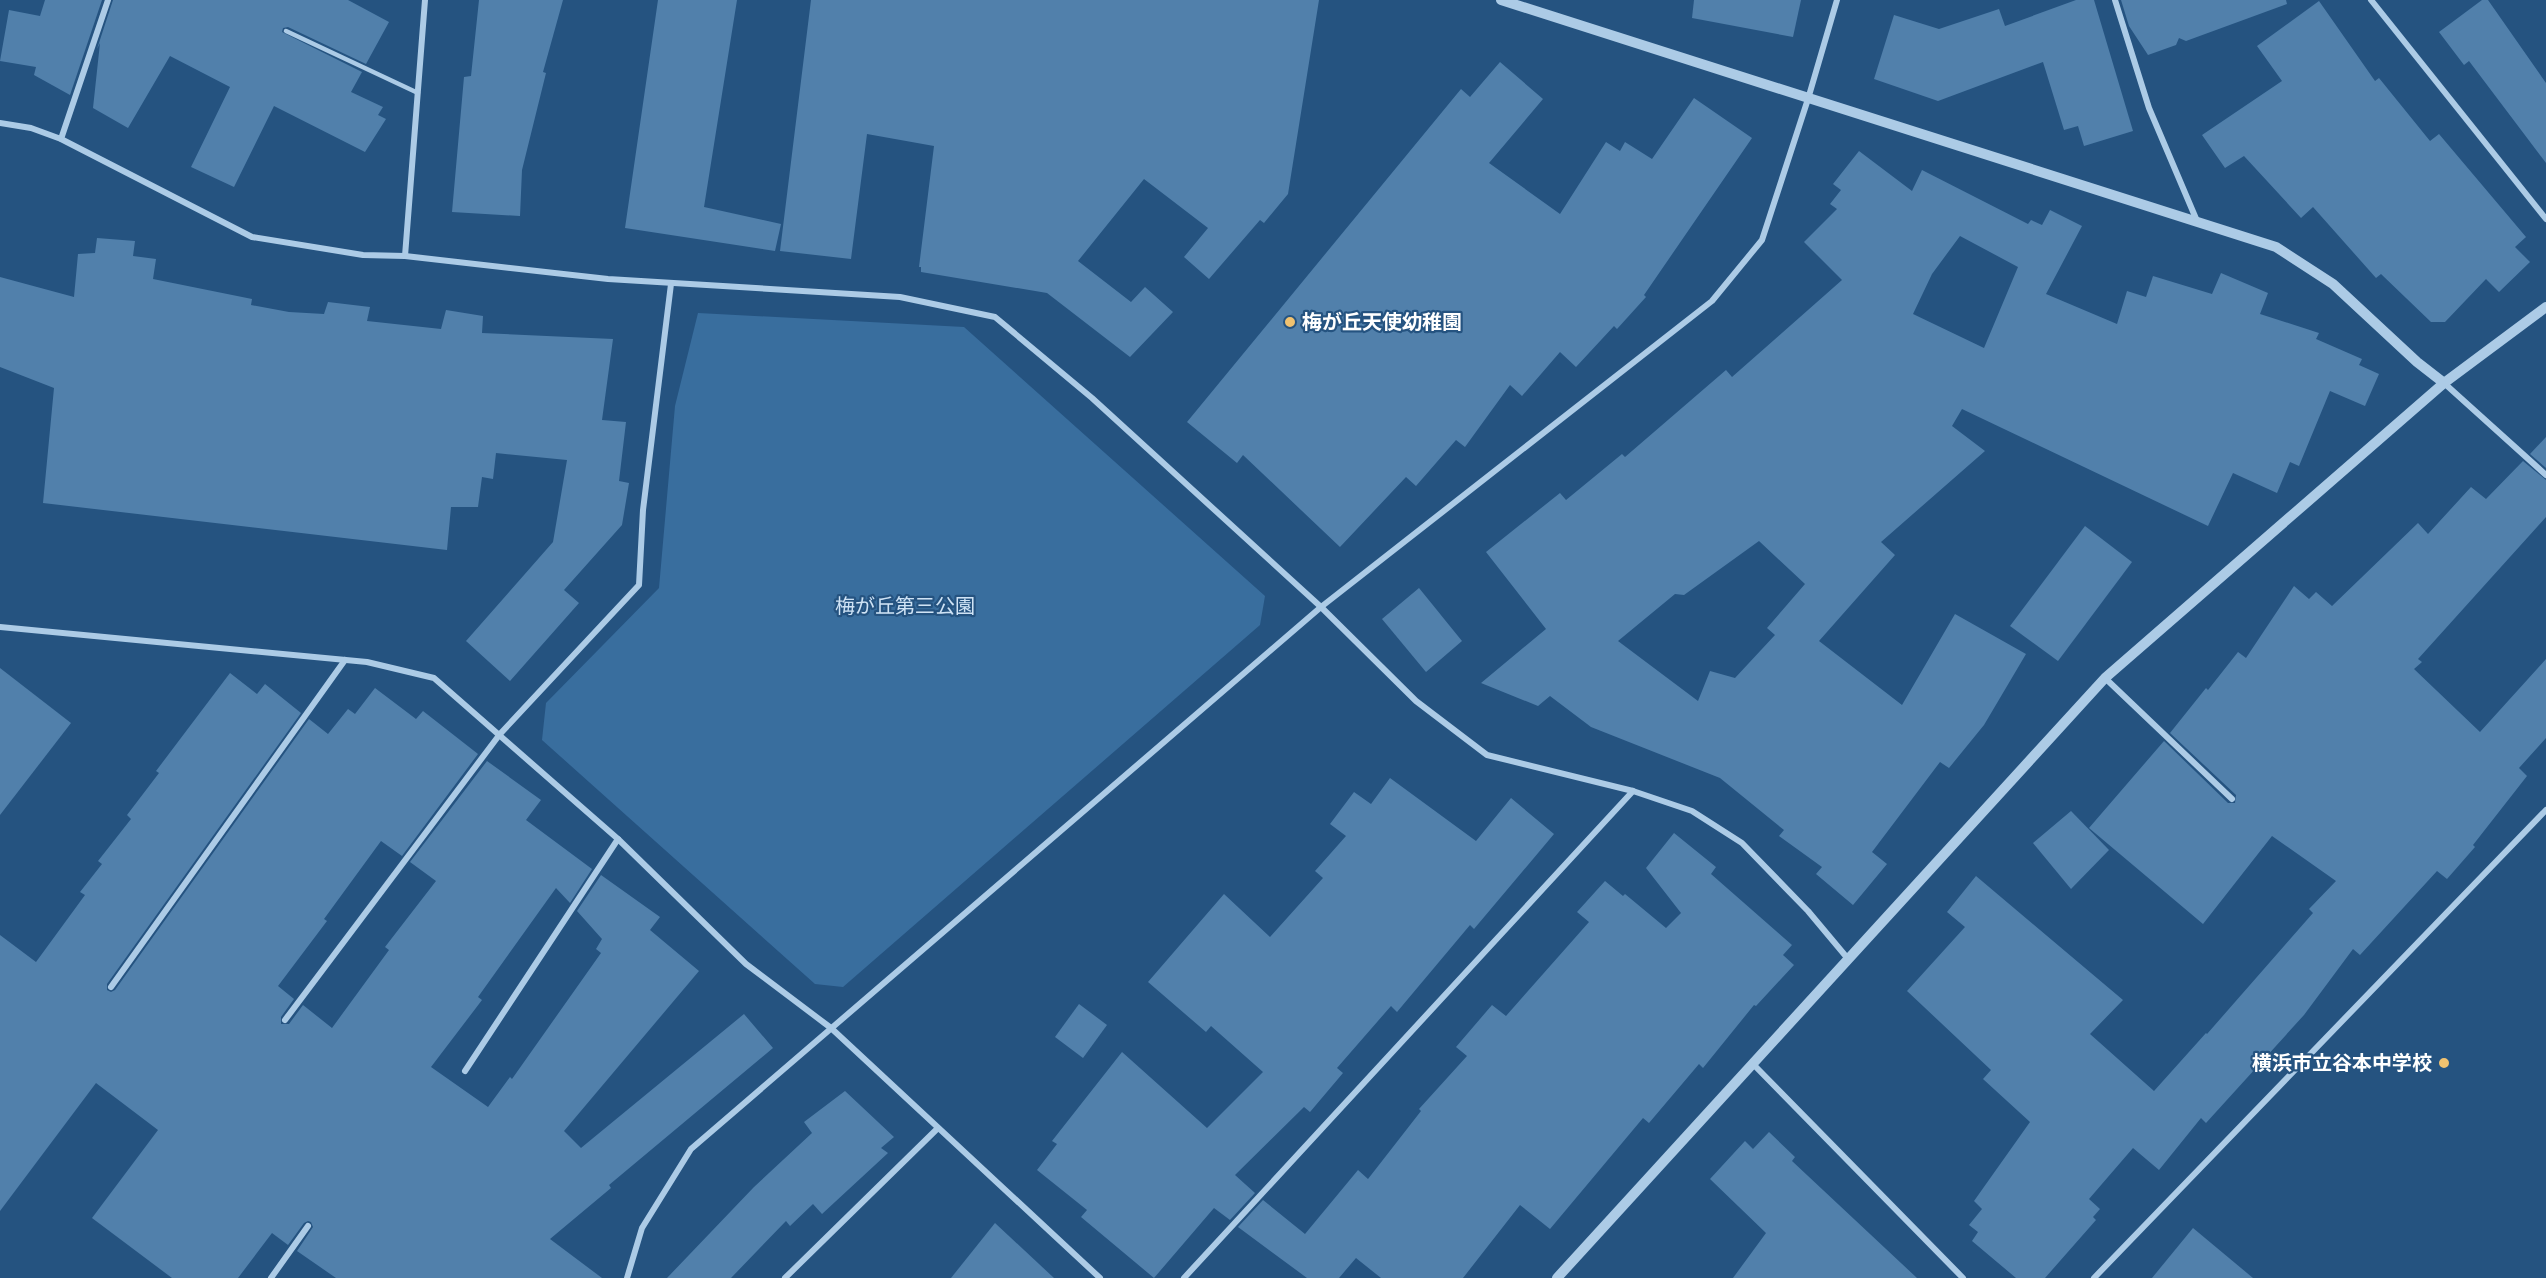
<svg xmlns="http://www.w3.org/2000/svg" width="2546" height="1278" font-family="Inter,'Noto Sans JP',sans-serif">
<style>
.green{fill:#396e9e}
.building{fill:#5180ab;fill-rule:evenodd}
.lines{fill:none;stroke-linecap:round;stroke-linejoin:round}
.service{stroke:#accbe6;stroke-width:4.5}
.minor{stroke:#accbe6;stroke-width:6}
.tertiary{stroke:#accbe6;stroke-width:10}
.poi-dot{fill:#f0c270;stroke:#255380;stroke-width:2}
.labels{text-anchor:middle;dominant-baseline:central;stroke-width:4.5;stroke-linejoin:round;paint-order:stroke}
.poi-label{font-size:20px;font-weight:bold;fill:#fff;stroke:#255380;text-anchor:start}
.park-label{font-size:20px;fill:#cfe3f5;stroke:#255380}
</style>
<rect width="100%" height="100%" fill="#255380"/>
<path class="green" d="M 698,313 L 964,327 L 1265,596 L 1260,625 L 843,987 L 815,984 L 542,740 L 546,703 L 659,588 L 675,406 Z"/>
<g class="building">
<path d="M 45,0 L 102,0 L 70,95 L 34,75 L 36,67 L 0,61 L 9,10 L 40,16 Z"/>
<path d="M 113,0 L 348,0 L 389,22 L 366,64 L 288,27 L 283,28 L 282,32 L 362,72 L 351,92 L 383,107 L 378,115 L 386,119 L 365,152 L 274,106 L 234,187 L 191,167 L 230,87 L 170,56 L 128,128 L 93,108 L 100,43 L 97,49 Z"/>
<path d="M 479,0 L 563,0 L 543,72 L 546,73 L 522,170 L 520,216 L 452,212 L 464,77 L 471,76 Z"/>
<path d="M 658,0 L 737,0 L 704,207 L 781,224 L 775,251 L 625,228 Z"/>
<path d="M 811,0 L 1319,0 L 1288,194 L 1264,223 L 1260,220 L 1209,279 L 1184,257 L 1208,228 L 1144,179 L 1078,261 L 1131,302 L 1145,287 L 1173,312 L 1130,357 L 1047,293 L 921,272 L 921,267 L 919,267 L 934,146 L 867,134 L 851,259 L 780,251 Z"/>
<path d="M 1694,0 L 1801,0 L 1793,37 L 1692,18 Z"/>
<path d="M 2076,0 L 2094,0 L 2133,131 L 2084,146 L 2078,126 L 2064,130 L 2043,62 L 1938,101 L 1874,79 L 1894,15 L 1939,29 L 1999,9 L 2005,26 Z"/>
<path d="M 2121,0 L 2286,0 L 2287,4 L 2186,41 L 2179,38 L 2176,45 L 2148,55 L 2129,26 Z"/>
<path d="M 2482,0 L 2488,0 L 2546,83 L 2546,163 L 2469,61 L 2464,65 L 2439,32 Z"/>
<path d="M 2319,1 L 2375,81 L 2379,78 L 2430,141 L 2439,134 L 2526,237 L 2515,247 L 2530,262 L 2499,292 L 2486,279 L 2445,322 L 2431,322 L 2381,274 L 2376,278 L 2313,207 L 2301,218 L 2244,156 L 2225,168 L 2202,135 L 2282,81 L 2257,46 Z"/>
<path d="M 1500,62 L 1543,99 L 1489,163 L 1560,214 L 1606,142 L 1620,151 L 1625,142 L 1652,159 L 1694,98 L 1752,138 L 1644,295 L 1646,297 L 1617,329 L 1614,326 L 1576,367 L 1560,352 L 1522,396 L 1510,385 L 1465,447 L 1456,440 L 1416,486 L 1406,477 L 1340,547 L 1243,455 L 1237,463 L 1187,422 L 1461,89 L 1470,97 Z"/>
<path d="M 1859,151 L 1912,191 L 1922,170 L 2028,224 L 2031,220 L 2042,225 L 2050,210 L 2082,226 L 2046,294 L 2117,324 L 2127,291 L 2146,297 L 2153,276 L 2212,294 L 2221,273 L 2268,293 L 2260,314 L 2319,333 L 2316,339 L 2362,359 L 2359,365 L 2379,374 L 2365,406 L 2330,391 L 2299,466 L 2290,462 L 2277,493 L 2233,473 L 2208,526 L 1962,409 L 1952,426 L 1985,451 L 1881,542 L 1895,555 L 1819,641 L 1902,705 L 1955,614 L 2026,654 L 1984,725 L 1949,768 L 1940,762 L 1872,852 L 1887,864 L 1853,905 L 1816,874 L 1822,867 L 1779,836 L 1784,830 L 1720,778 L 1591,727 L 1550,696 L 1538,706 L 1481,683 L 1546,629 L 1486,552 L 1560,493 L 1566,500 L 1622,454 L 1625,457 L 1726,370 L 1732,377 L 1842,280 L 1804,242 L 1837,209 L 1830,204 L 1841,190 L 1833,184 ZM 1960,236 L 2018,267 L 1984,348 L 1913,314 L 1932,274 ZM 1759,541 L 1805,584 L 1767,628 L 1775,635 L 1735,678 L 1710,671 L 1698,701 L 1618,641 L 1675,594 L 1684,595 Z"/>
<path d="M 97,238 L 135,241 L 133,256 L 156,259 L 153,279 L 252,299 L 251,305 L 289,312 L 324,314 L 328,302 L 370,307 L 367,321 L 441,329 L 446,310 L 483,316 L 482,333 L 613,339 L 602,420 L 626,422 L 619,481 L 629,483 L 622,525 L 564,590 L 579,603 L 510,681 L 466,641 L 553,542 L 567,460 L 496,453 L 493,479 L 482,477 L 478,507 L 451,507 L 447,550 L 43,503 L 54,388 L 0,367 L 0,277 L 74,297 L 78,254 L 95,253 Z"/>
<path d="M 2546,437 L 2546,468 L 2530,454 Z"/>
<path d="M 2523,461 L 2546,480 L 2546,517 L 2418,659 L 2422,662 L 2414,669 L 2480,732 L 2546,659 L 2546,738 L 2519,768 L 2527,776 L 2473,845 L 2475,847 L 2447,879 L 2437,871 L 2360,955 L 2353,949 L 2304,1015 L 2206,1123 L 2201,1118 L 2159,1170 L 2133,1148 L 2089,1199 L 2100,1209 L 2093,1217 L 2096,1220 L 2045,1278 L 2016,1278 L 1972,1241 L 1978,1232 L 1969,1225 L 1982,1209 L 1974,1201 L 2030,1122 L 1983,1079 L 1991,1070 L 1907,991 L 1965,927 L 1947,912 L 1976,876 L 2123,1000 L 2090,1034 L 2154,1091 L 2206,1033 L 2207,1034 L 2313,913 L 2309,909 L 2336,881 L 2272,836 L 2203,924 L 2089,828 L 2164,741 L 2228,803 L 2235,803 L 2236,795 L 2170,733 L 2206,688 L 2208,690 L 2238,652 L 2246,658 L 2294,586 L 2309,599 L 2316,592 L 2332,606 L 2418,523 L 2428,534 L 2471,487 L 2486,499 Z"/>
<path d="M 2085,526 L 2132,562 L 2058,661 L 2010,626 Z"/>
<path d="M 1419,588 L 1462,641 L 1426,672 L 1382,619 Z"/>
<path d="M 0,668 L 71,723 L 0,815 Z"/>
<path d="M 230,673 L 257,694 L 265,684 L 301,713 L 107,984 L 107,990 L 111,992 L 115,990 L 309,719 L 328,734 L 348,709 L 355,714 L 375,688 L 416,719 L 423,711 L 478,754 L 402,856 L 381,841 L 324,919 L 327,921 L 278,986 L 294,999 L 281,1017 L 281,1024 L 289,1024 L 303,1005 L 332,1028 L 389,950 L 385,947 L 436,881 L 410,862 L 487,761 L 541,800 L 526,820 L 592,869 L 570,903 L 556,888 L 478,997 L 482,1000 L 431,1067 L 488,1107 L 510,1077 L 512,1079 L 601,953 L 596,949 L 602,939 L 577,911 L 601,875 L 660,917 L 650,930 L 699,971 L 564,1131 L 581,1148 L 744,1014 L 773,1048 L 609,1185 L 611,1188 L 550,1239 L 602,1278 L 336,1278 L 297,1251 L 313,1227 L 311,1222 L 308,1221 L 304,1223 L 288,1245 L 272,1233 L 238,1278 L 172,1278 L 92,1218 L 158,1130 L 96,1083 L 0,1211 L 0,935 L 36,962 L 85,895 L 80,892 L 102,864 L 98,861 L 131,819 L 127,815 L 159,773 L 156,771 Z"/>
<path d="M 1390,778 L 1476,841 L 1511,798 L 1554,834 L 1474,929 L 1470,925 L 1397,1012 L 1391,1006 L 1337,1068 L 1343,1073 L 1310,1112 L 1304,1107 L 1235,1175 L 1255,1193 L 1230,1220 L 1214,1208 L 1154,1278 L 1081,1217 L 1087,1210 L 1037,1170 L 1057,1144 L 1052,1141 L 1122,1052 L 1207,1128 L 1263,1072 L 1211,1026 L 1206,1032 L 1148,982 L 1224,894 L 1270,937 L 1323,878 L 1315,871 L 1346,836 L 1330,824 L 1354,792 L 1371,804 Z"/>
<path d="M 2071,811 L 2109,850 L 2071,889 L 2033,843 Z"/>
<path d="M 1674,833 L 1716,867 L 1711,874 L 1792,945 L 1783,955 L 1794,965 L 1756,1006 L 1754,1005 L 1703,1068 L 1699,1064 L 1649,1123 L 1643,1118 L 1550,1229 L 1520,1205 L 1463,1278 L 1381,1278 L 1356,1258 L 1339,1278 L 1307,1278 L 1238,1227 L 1263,1200 L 1305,1234 L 1358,1170 L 1368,1179 L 1421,1111 L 1419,1109 L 1467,1056 L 1456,1047 L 1492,1005 L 1506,1016 L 1589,922 L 1577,912 L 1605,881 L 1623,896 L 1625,894 L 1666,928 L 1681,913 L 1646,868 Z"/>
<path d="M 1079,1004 L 1107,1025 L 1083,1058 L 1055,1037 Z"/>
<path d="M 845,1091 L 894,1137 L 881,1148 L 888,1153 L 822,1214 L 813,1204 L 790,1226 L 786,1221 L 731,1278 L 667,1278 L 754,1187 L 812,1133 L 804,1122 Z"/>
<path d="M 1769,1132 L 1795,1157 L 1792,1161 L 1917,1278 L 1733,1278 L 1766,1233 L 1710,1179 L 1745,1141 L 1753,1149 Z"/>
<path d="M 995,1223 L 1054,1278 L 951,1278 Z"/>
<path d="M 2193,1228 L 2253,1278 L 2152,1278 Z"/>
</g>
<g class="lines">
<path class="service" d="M 286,31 L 418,93"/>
<g class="minor">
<path d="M 2115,0 L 2149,108 L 2197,221"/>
<path d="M 2371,0 L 2546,219"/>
<path d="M 0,123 L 31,128 L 61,139 L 252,237 L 363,255 L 405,256 L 608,279 L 900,297 L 995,317 L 1092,398 L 1321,607 L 1416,701 L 1487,755 L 1633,791 L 1692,811 L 1742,843 L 1808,911 L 1849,960"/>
<path d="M 61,139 L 108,0"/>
<path d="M 405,256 L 425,0"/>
<path d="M 2444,383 L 2546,475"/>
<path d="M 0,627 L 367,662 L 434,678 L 618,839 L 746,964 L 831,1028 L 1100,1278"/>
<path d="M 2105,678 L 2232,799"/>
<path d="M 111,987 L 345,660"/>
<path d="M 285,1020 L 500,734 L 639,585 L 643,510 L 671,284"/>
<path d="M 1754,1065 L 1963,1278"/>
<path d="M 465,1071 L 618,839"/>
<path d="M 271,1278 L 308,1226"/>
<path d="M 627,1278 L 642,1228 L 691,1149 L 1321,607 L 1712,301 L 1762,240 L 1808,99 L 1837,0"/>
<path d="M 785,1278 L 937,1129"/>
<path d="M 1184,1278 L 1633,791"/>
<path d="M 2094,1278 L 2546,810"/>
</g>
<g class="tertiary">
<path d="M 1501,0 L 2276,247 L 2333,284 L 2417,362 L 2444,383"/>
<path d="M 1557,1278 L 2105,678 L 2444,383 L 2546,307"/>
</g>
</g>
<g class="poi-dot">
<circle cx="1290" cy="322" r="6"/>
<circle cx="2444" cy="1063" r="6"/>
</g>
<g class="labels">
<g class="poi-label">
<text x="1302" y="322">梅が丘天使幼稚園</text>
<text x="2432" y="1063" text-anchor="end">横浜市立谷本中学校</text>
</g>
<g class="park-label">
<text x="905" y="606">梅が丘第三公園</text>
</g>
</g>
</svg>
